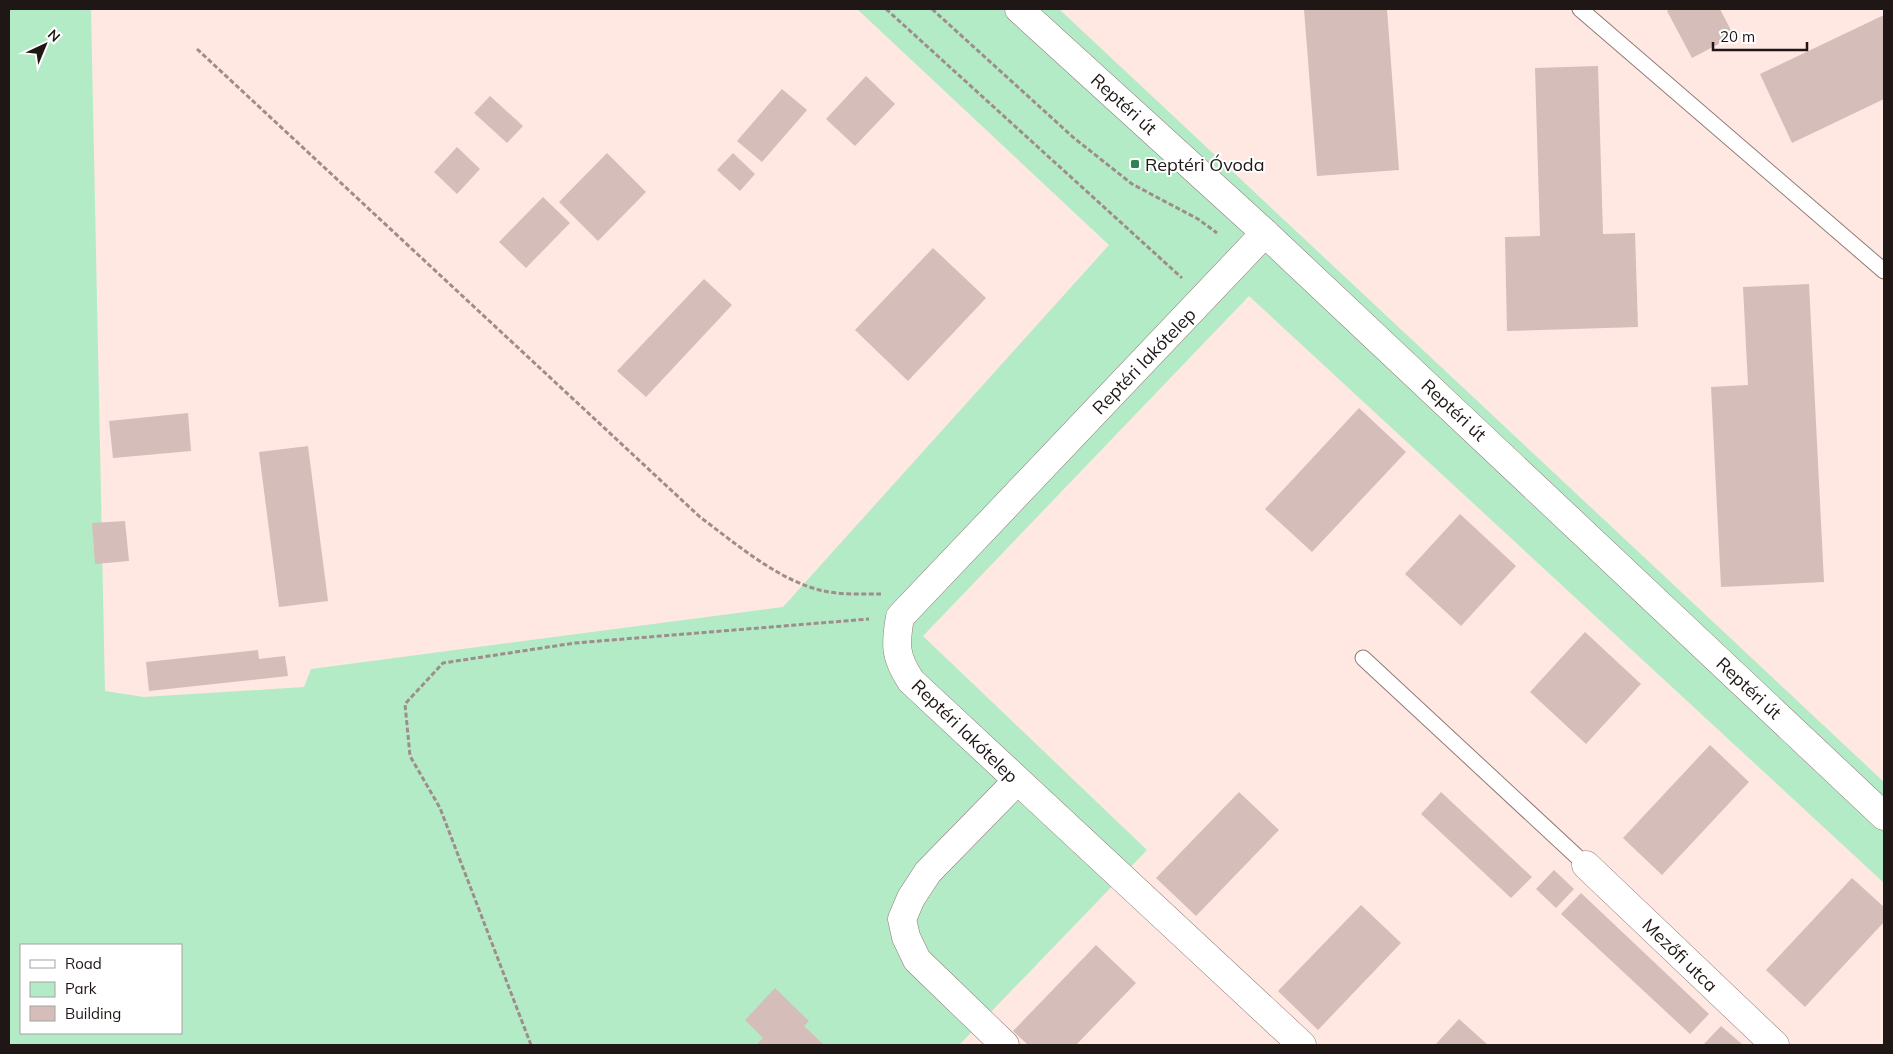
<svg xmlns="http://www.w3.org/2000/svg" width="1893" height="1054" font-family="Mulish,sans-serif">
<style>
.green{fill:#b4ebc7;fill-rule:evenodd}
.building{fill:#d5beb9}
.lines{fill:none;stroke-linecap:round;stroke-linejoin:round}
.service-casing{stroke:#907b76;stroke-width:17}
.minor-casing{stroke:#907b76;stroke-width:29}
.tertiary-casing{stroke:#907b76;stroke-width:29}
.path{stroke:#9e8d8a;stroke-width:3;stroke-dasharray:5 2.5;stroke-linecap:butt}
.service{stroke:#fff;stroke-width:15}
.minor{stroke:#fff;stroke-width:28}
.tertiary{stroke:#fff;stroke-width:28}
.poi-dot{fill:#2e8255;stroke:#fff;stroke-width:2}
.labels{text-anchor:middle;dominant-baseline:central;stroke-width:4;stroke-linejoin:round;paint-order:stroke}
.street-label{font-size:18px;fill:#1f1715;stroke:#fff}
.poi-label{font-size:18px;fill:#1f1715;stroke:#fff;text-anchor:start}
</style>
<rect width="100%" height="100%" fill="#ffe7e2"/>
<path class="green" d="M 9,9 L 91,9 L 105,691 L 144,697 L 304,687 L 311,669 L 783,607 L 1109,245 L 857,9 L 1059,9 L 1884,782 L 1884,883 L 1249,296 L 923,636 L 1147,850 L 959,1045 L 9,1045 ZM 21,945 L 181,945 L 181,1033 L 21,1033 Z"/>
<g class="building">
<path d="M 1304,9 L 1387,9 L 1399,170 L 1317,176 Z"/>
<path d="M 1671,9 L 1720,9 L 1734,36 L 1692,58 L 1667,11 Z"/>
<path d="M 1884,15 L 1884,99 L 1792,143 L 1760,74 Z"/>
<path d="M 1598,66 L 1603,234 L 1635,233 L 1638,327 L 1507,331 L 1505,237 L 1540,236 L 1535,68 Z"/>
<path d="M 866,76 L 895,104 L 855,146 L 826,119 Z"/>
<path d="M 782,89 L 807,110 L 762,162 L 737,141 Z"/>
<path d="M 490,96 L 523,126 L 507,143 L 474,113 Z"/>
<path d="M 457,147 L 480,169 L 457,194 L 434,172 Z"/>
<path d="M 607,153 L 646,192 L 598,241 L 559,202 Z"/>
<path d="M 733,153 L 755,174 L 740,191 L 717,170 Z"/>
<path d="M 543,197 L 570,223 L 526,268 L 499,242 Z"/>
<path d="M 933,248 L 986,298 L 908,381 L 855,330 Z"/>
<path d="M 704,279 L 732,305 L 646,397 L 617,371 Z"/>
<path d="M 1809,284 L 1824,582 L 1721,587 L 1711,387 L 1748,385 L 1743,287 Z"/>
<path d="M 1359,408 L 1406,452 L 1312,552 L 1265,509 Z"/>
<path d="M 188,413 L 191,451 L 113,458 L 109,421 Z"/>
<path d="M 308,446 L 328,601 L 279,607 L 259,452 Z"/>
<path d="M 1460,514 L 1516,566 L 1461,626 L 1405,574 Z"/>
<path d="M 125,521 L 129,561 L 95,564 L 92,523 Z"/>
<path d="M 1585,632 L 1641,684 L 1586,744 L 1530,692 Z"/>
<path d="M 258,650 L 259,659 L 285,656 L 288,676 L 149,691 L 146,662 Z"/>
<path d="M 1710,745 L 1749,782 L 1662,875 L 1623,838 Z"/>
<path d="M 1239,792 L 1279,830 L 1196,916 L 1156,878 Z"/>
<path d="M 1441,792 L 1532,877 L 1511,898 L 1421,814 Z"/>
<path d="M 1554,870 L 1574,889 L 1556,908 L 1536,889 Z"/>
<path d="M 1852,878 L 1884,907 L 1884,922 L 1805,1007 L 1766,970 Z"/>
<path d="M 1581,893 L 1709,1014 L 1690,1034 L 1561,914 Z"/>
<path d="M 1361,905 L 1401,943 L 1318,1030 L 1278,991 Z"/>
<path d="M 1096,945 L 1136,983 L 1076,1045 L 1028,1045 L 1013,1031 Z"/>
<path d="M 775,988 L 809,1021 L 804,1026 L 824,1045 L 756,1045 L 763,1038 L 745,1020 Z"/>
<path d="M 1459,1019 L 1488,1045 L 1435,1045 Z"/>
<path d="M 1721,1026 L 1743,1045 L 1703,1045 Z"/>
</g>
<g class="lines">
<g class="service-casing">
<g id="service">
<path d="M 1580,9 L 1884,271"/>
<path d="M 1363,658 L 1586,865"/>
</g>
</g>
<g class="minor-casing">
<g id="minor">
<path d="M 1265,233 L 900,617 C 895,645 895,657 911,681 L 1302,1045"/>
<path d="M 1586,865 L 1775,1045"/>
<path d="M 1005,1045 L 917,960 L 906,937 L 902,919 L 911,898 L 928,872 L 1017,781"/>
</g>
</g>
<g class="tertiary-casing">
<path id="tertiary" d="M 1019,9 L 1265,233 L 1884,816"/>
</g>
<g class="path">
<path d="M 886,9 L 1182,278"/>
<path d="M 932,9 L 1074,138 L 1132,184 L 1198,219 L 1217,233"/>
<path d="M 197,49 L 700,517 C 735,543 780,582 824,591 C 842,595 862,594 881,594"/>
<path d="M 531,1045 L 440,808 L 410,756 L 405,704 L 443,663 L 575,643 L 869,619"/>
</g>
<use href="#service" class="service"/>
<use href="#minor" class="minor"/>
<use href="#tertiary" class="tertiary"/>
</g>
<rect class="poi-dot" x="1130" y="159" width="10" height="10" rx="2.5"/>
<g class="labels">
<g class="street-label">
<text transform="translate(1124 104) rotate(42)">Reptéri út</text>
<text transform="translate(1144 361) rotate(-46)">Reptéri lakótelep</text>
<text transform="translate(1454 410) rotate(43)">Reptéri út</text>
<text transform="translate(1749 688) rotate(43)">Reptéri út</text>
<text transform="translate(965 731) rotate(44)">Reptéri lakótelep</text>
<text transform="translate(1680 955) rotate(44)">Mezőfi utca</text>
</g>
<g class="poi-label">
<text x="1145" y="164">Reptéri Óvoda</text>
</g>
</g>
<rect width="1893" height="1054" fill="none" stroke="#1f1715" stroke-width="20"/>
<rect x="20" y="944" width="162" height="90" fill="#ffffff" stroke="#a5a2a1"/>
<rect x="30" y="960" width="25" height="8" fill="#ffffff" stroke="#a5a2a1"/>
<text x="65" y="969" font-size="15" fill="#1f1715">Road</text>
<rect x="30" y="982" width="25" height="15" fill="#b4ebc7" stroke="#a5a2a1"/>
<text x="65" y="994" font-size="15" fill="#1f1715">Park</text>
<rect x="30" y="1006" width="25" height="15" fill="#d5beb9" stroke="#a5a2a1"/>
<text x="65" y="1019" font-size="15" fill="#1f1715">Building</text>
<g transform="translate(45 45) rotate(44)" stroke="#ffffff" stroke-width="4" paint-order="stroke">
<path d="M0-4L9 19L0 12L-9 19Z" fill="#1f1715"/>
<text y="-8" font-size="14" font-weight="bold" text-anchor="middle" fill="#1f1715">N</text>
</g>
<path d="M1713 42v8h94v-8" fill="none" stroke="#1f1715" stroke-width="2.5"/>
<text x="1720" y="42" font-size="15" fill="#1f1715" stroke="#ffffff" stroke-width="4" paint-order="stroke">20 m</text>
</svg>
